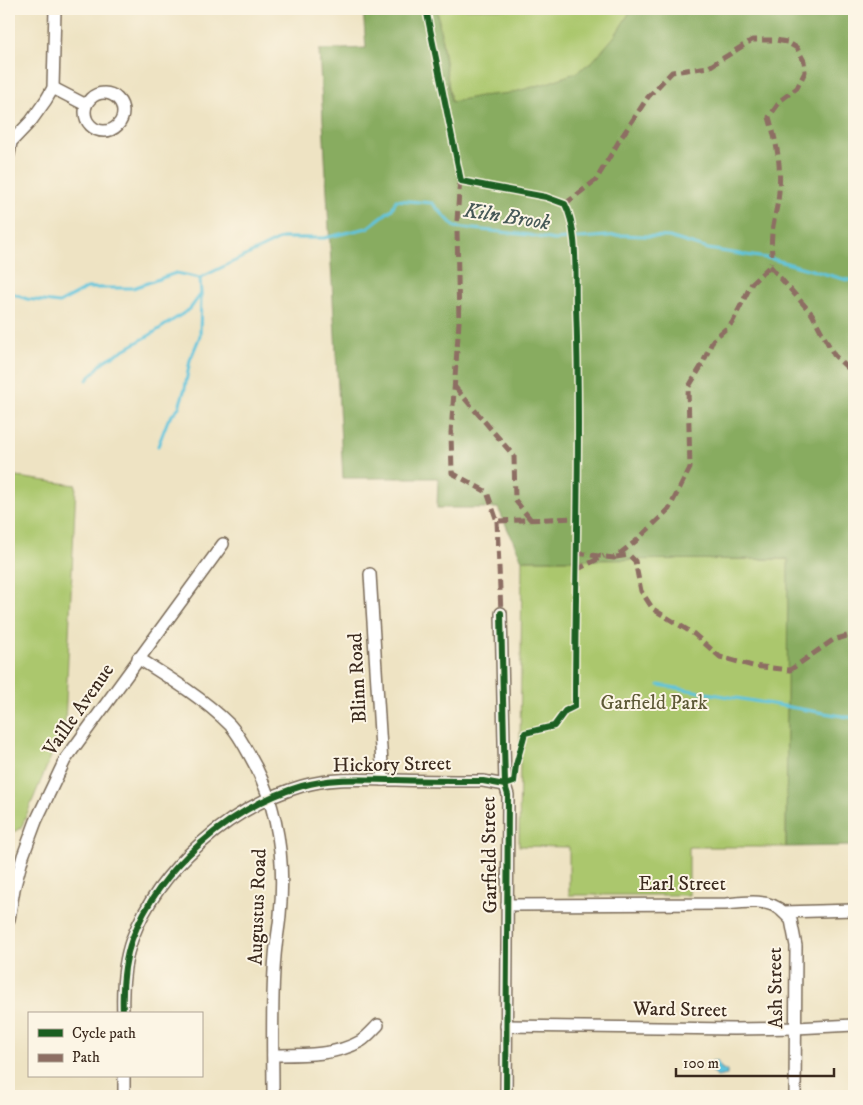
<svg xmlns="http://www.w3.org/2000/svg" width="863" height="1105" font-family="'IM FELL DW Pica',serif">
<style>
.green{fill:#abc76d;stroke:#737846}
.forest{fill:#88ac60;stroke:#626b3f}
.water{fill:#5fc4dd;stroke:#4d777e}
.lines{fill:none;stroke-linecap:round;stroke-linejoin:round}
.stream{stroke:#5fc4dd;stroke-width:3}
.minor-casing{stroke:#7a6b58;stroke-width:14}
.minor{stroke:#fff;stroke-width:11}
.quiet{stroke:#8d6e63;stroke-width:5;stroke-dasharray:10 5;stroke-linecap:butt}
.cycleway-casing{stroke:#fcf5e5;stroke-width:9}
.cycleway{stroke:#1b5e20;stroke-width:6}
.labels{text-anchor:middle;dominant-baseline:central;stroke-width:4;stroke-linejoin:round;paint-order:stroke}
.street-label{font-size:20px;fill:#3b2a1e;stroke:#fcf5e5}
.park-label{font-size:20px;fill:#5d5936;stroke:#fcf5e5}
.water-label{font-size:21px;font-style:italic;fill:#465857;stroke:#fcf5e5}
</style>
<rect width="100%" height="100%" fill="#fcf5e5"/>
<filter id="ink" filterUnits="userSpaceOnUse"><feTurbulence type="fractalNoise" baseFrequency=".02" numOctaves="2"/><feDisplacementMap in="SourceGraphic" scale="10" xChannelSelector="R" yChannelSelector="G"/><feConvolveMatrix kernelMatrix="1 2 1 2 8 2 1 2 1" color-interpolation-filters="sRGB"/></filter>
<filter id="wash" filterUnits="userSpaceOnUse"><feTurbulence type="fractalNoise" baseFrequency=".0096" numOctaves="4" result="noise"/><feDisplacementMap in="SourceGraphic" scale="20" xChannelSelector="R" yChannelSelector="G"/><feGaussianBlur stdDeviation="1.12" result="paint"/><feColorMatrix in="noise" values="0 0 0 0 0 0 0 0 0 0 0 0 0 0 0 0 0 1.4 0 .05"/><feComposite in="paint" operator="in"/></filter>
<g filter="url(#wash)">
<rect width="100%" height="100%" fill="#eee3c3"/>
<g class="green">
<path d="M 437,9 L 854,9 L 854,129 L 451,102 Z"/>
<path d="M 9,476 L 76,485 L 65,723 L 21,828 L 9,834 Z"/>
<path d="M 789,559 L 786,847 L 689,847 L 689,895 L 569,895 L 569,847 L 519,846 L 522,560 Z"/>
</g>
<path class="forest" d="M 363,9 L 437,9 L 451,102 L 480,96 L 511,93 L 547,83 L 575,73 L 592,62 L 614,37 L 632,9 L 854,9 L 854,846 L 786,847 L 788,559 L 522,560 L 498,508 L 437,508 L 438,478 L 343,478 L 319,50 L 366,48 Z"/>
<path class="water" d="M 712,1061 L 717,1061 L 721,1068 L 727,1071 L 727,1075 L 717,1077 L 708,1067 L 709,1063 Z"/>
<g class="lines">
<g class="stream">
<path d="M 9,292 L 27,299 L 59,303 L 87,288 L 133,288 L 176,273 L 200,278 L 282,238 L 324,238 L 367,228 L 392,209 L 396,200 L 432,203 L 455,227 L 529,235 L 554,240 L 621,235 L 669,237 L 708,249 L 772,259 L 847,280 L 854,280"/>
<path d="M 87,380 L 104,361 L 150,335 L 190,309 L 201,294 L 200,278"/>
<path d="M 158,446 L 168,420 L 179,407 L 185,388 L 190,360 L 200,336 L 201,294"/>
<path d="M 659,685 L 854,718"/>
</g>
</g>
</g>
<g filter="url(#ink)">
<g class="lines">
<g class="minor-casing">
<g id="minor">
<path d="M 53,88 L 86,105"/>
<circle cx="104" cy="112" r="19"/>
<path d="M 9,154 L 11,142 L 31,121 L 46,100 L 53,88 L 55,9"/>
<path d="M 370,574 L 383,780"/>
<path d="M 501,613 L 505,785 L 508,795 L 506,1096"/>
<path d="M 138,658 C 170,678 204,699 230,725 C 241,737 248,753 256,767 C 279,813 285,864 280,915 C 279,928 276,942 275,956 C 271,1002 273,1050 273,1096"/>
<path d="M 507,905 L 726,904 C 744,902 770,898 783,912 L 854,910"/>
<path d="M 783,912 L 791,920 L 796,946 L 795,1096"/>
<path d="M 9,919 L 14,889 L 23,856 L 36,821 L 65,760 L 223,544"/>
<path d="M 123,1014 C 122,990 124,961 132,939 C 159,868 230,807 302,786 C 333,777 364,780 396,780 C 425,781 454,781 483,781 L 505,785"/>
<path d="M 506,1026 L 734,1029 L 796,1028 L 854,1025"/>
<path d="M 273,1055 C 302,1055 335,1056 361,1041 C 367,1037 373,1030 378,1025"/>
<path d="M 124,1096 L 124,1076"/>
</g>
</g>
<use href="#minor" class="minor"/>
<g class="quiet">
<path d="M 565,204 L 596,180 L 619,141 L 648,97 L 672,72 L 709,67 L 752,40 L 776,40 L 787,42 L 797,48 L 804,61 L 805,72 L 797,88 L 781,100 L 769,117 C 778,148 782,168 778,201 C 774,222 770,233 772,255"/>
<path d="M 457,221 L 460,178"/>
<path d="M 457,231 L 459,322 L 451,433 L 452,473 L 487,492 L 497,521 L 577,518"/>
<path d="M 770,266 L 812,314 L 834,355 L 854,374"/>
<path d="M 455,387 L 514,456 L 515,500 L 531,520"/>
<path d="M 497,521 L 501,613"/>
<path d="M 576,553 L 614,558 L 636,541 L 669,509 L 690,468 L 688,388 L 702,365 L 713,340 L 732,323 L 752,283 L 770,266 L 771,263"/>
<path d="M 616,557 L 629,555 L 635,561 L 641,591 L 653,609 L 694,634 L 720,657 L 753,666 L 790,670 L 833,640 L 854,634"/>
<path d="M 576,570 L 604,556"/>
</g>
<g class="cycleway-casing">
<g id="cycleway">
<path d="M 501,613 L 505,785 L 508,795 L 506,1096"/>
<path d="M 123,1014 C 122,990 124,961 132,939 C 159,868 230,807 302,786 C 333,777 364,780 396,780 C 425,781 454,781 483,781 L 505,785 L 514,782 L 516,765 L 525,733 L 554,726 L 565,711 L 575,706 C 575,572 581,438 576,305 C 575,276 578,228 565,204 L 546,197 L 461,181 L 426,9"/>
</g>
</g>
<use href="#cycleway" class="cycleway"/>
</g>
</g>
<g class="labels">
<g class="street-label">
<text transform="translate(358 678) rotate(-93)">Blinn Road</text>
<text transform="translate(79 710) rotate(-55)">Vaille Avenue</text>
<text transform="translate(392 765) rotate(-1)">Hickory Street</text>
<text transform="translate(490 855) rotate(-91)">Garfield Street</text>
<text x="682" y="884">Earl Street</text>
<text transform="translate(258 907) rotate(-88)">Augustus Road</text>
<text transform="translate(776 988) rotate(-91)">Ash Street</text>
<text transform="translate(680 1010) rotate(1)">Ward Street</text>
</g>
<g class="park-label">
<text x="654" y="703">Garfield Park</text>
</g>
<g class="water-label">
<text transform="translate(507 217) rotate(9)">Kiln Brook</text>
</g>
</g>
<rect width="863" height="1105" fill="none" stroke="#fcf5e5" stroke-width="30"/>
<rect x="28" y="1012" width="175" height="65" fill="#fcf5e5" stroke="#afa495"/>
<rect x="38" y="1029" width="25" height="8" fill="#1b5e20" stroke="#afa495"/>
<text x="72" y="1038" font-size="15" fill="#3b2a1e">Cycle path</text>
<rect x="38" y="1054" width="25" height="8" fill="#8d6e63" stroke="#afa495"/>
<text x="72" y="1062" font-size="15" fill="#3b2a1e">Path</text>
<path d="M676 1068v8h158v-8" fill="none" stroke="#3b2a1e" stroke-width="2.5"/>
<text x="683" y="1068" font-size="15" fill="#3b2a1e" stroke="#fcf5e5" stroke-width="4" paint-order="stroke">100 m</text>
</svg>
